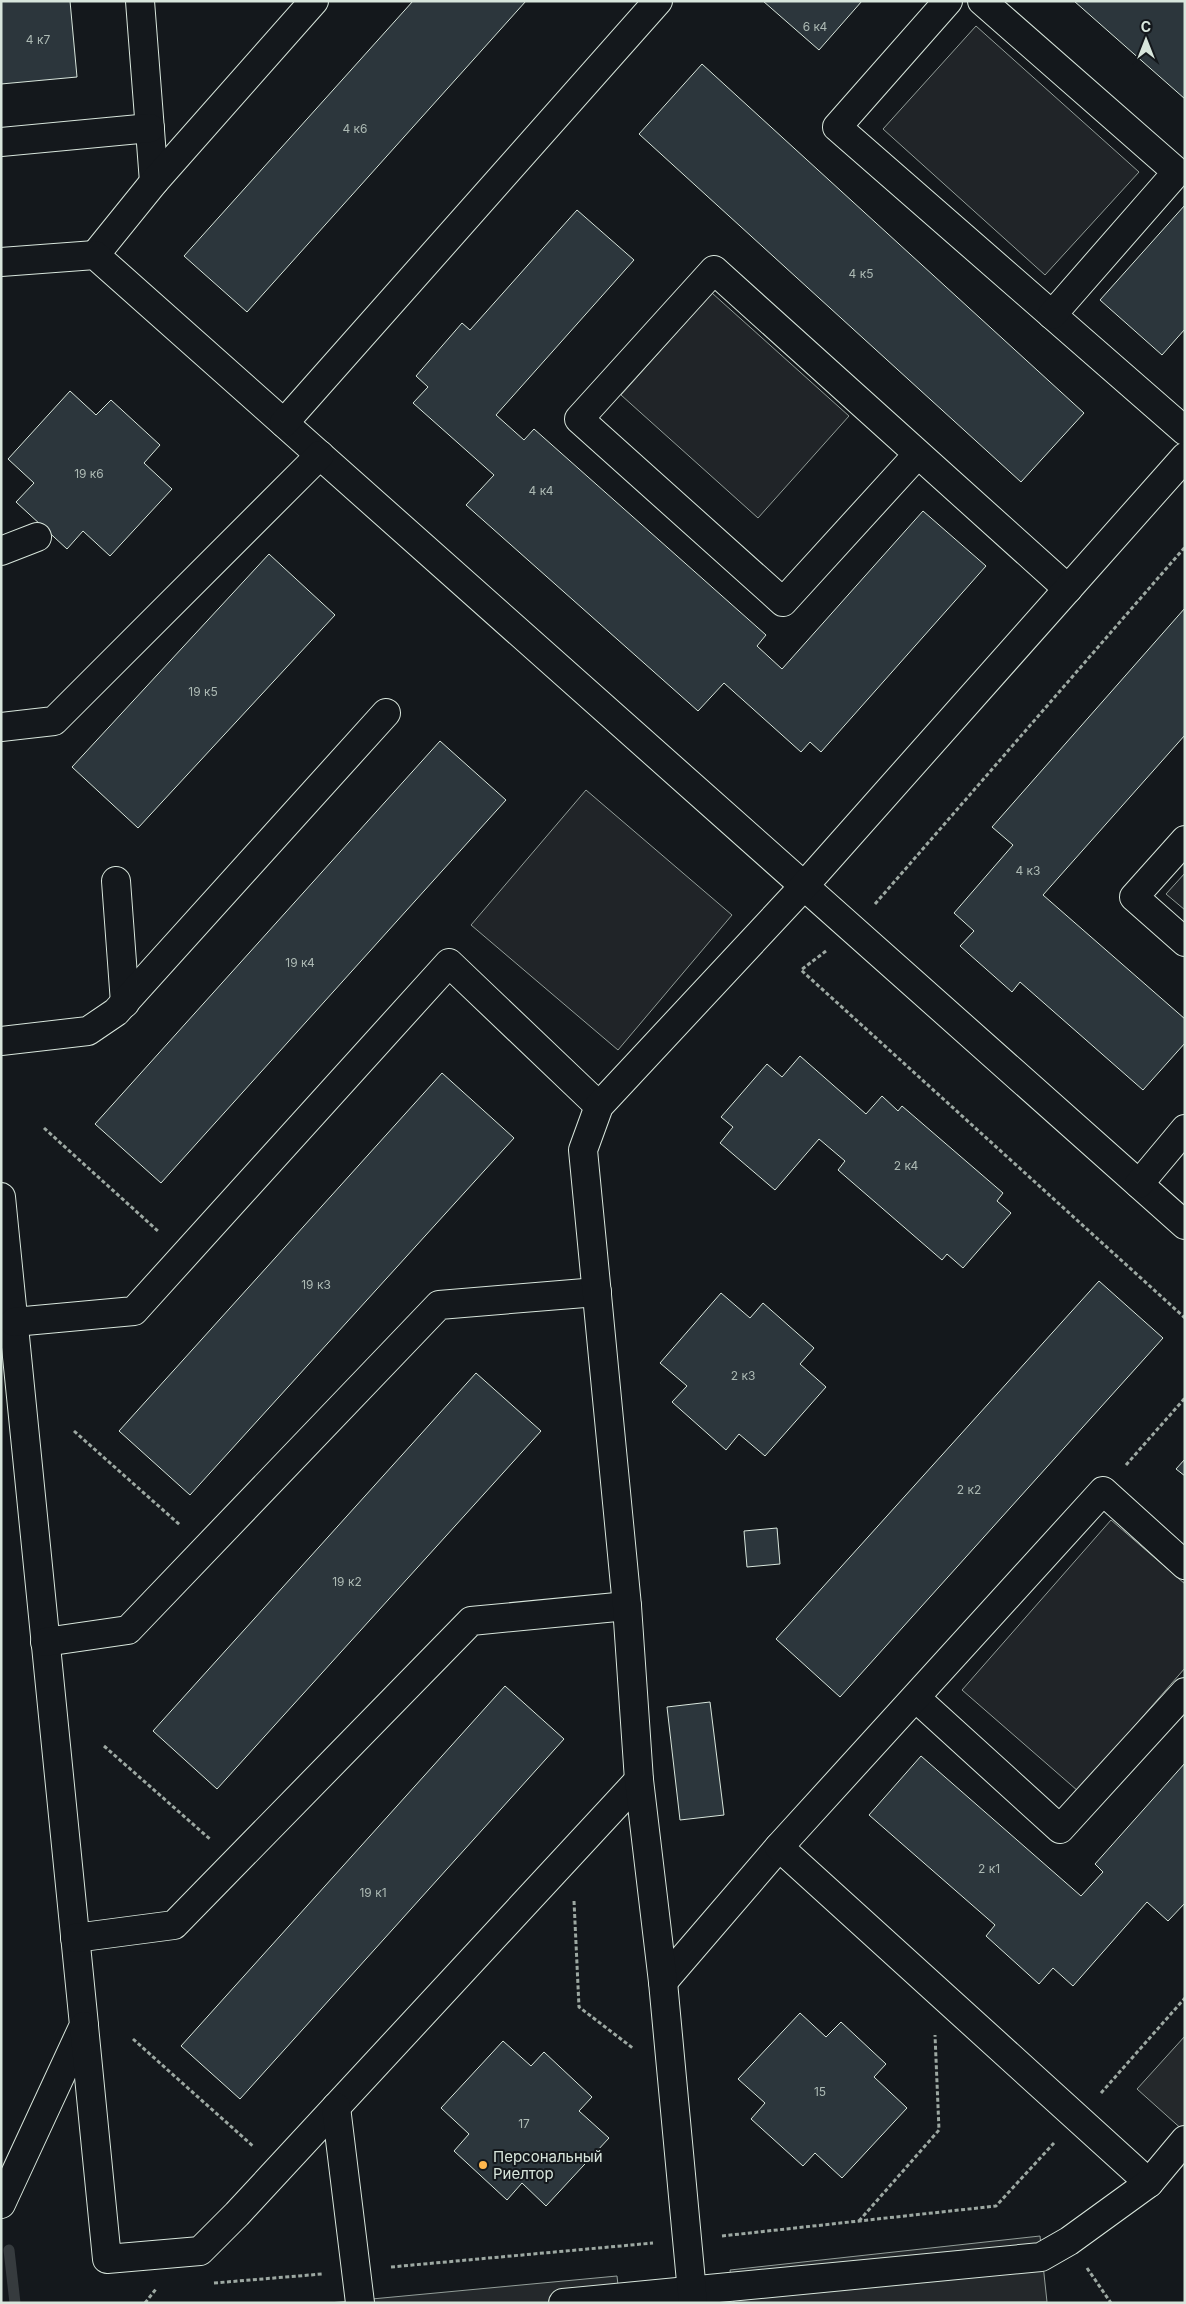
<svg xmlns="http://www.w3.org/2000/svg" width="1186" height="2304" font-family="Inter,sans-serif">
<style>
.green{fill:#202428;stroke:#939e99}
.parking{fill:#24282b;stroke:#939e99}
.lines{fill:none;stroke-linecap:round;stroke-linejoin:round}
.stream{stroke:#363b3e;stroke-width:11}
.building{fill:#2c363c;stroke:#d8e6dc}
.minor-casing{stroke:#d8e6dc;stroke-width:30}
.path{stroke:#9da8a2;stroke-width:3;stroke-dasharray:4 2.5;stroke-linecap:butt}
.minor{stroke:#14181c;stroke-width:28}
.poi-dot{fill:#ffb74d;stroke:#14181c;stroke-width:2}
.labels{text-anchor:middle;dominant-baseline:central;stroke-width:4;stroke-linejoin:round;paint-order:stroke}
.number-label{font-size:12px;fill:#adbab4}
.poi-label{font-size:15px;fill:#d8e6dc;stroke:#14181c;text-anchor:start}
</style>
<rect width="100%" height="100%" fill="#14181c"/>
<g class="green">
<path d="M 976,26 L 1139,172 L 1045,275 L 883,129 Z"/>
<path d="M 712,293 L 849,416 L 758,518 L 621,395 Z"/>
<path d="M 586,790 L 732,915 L 618,1050 L 471,925 Z"/>
<path d="M 1185,873 L 1185,910 L 1166,894 Z"/>
<path d="M 1111,1520 L 1185,1584 L 1185,1668 L 1078,1791 L 962,1690 Z"/>
</g>
<g class="parking">
<path d="M 1185,2036 L 1185,2132 L 1137,2089 Z"/>
<path d="M 1040,2236 L 1047,2302 L 734,2303 L 730,2270 Z"/>
<path d="M 617,2276 L 620,2303 L 329,2303 Z"/>
</g>
<g class="lines">
<path class="stream" d="M 9,2250 L 15,2303"/>
</g>
<g class="building">
<path d="M 1,1 L 70,1 L 77,77 L 1,84 Z"/>
<path d="M 413,1 L 526,1 L 247,312 L 184,256 Z"/>
<path d="M 763,1 L 862,1 L 819,50 Z"/>
<path d="M 1074,1 L 1185,1 L 1185,99 Z"/>
<path d="M 702,64 L 1084,413 L 1021,482 L 639,134 Z"/>
<path d="M 1185,205 L 1185,329 L 1162,355 L 1100,300 Z"/>
<path d="M 577,210 L 634,260 L 496,415 L 524,440 L 534,429 L 766,635 L 757,646 L 782,669 L 923,511 L 986,566 L 821,752 L 810,742 L 801,752 L 724,683 L 698,711 L 466,505 L 494,475 L 413,403 L 428,387 L 416,376 L 462,323 L 470,330 Z"/>
<path d="M 70,391 L 96,415 L 111,400 L 160,445 L 144,463 L 172,489 L 110,556 L 83,531 L 67,549 L 16,502 L 34,483 L 8,459 Z"/>
<path d="M 269,554 L 335,615 L 138,828 L 72,767 Z"/>
<path d="M 1185,608 L 1185,735 L 1043,895 L 1185,1019 L 1185,1043 L 1143,1090 L 1020,982 L 1012,992 L 960,946 L 974,931 L 954,913 L 1013,845 L 992,827 Z"/>
<path d="M 440,741 L 506,800 L 161,1183 L 95,1124 Z"/>
<path d="M 800,1056 L 866,1114 L 882,1096 L 898,1111 L 902,1106 L 1003,1193 L 997,1201 L 1011,1213 L 963,1268 L 947,1254 L 942,1260 L 838,1170 L 845,1161 L 819,1139 L 775,1190 L 720,1143 L 733,1127 L 721,1117 L 767,1064 L 782,1077 Z"/>
<path d="M 442,1073 L 514,1138 L 190,1495 L 119,1431 Z"/>
<path d="M 1099,1281 L 1163,1338 L 840,1697 L 776,1639 Z"/>
<path d="M 721,1293 L 750,1318 L 763,1303 L 814,1348 L 800,1364 L 826,1387 L 765,1456 L 739,1434 L 726,1450 L 672,1402 L 687,1386 L 660,1363 Z"/>
<path d="M 476,1373 L 541,1431 L 217,1789 L 153,1731 Z"/>
<path d="M 1185,1459 L 1185,1476 L 1176,1469 Z"/>
<path d="M 777,1528 L 780,1564 L 747,1567 L 744,1531 Z"/>
<path d="M 505,1686 L 564,1739 L 240,2099 L 181,2046 Z"/>
<path d="M 710,1702 L 724,1815 L 680,1820 L 667,1707 Z"/>
<path d="M 921,1756 L 1081,1896 L 1103,1872 L 1095,1864 L 1185,1763 L 1185,1903 L 1168,1921 L 1147,1902 L 1073,1986 L 1053,1968 L 1039,1984 L 986,1936 L 995,1925 L 869,1815 Z"/>
<path d="M 800,2013 L 826,2037 L 841,2022 L 886,2064 L 874,2077 L 907,2108 L 842,2178 L 815,2153 L 803,2166 L 751,2119 L 765,2103 L 738,2079 Z"/>
<path d="M 503,2041 L 531,2066 L 544,2052 L 592,2097 L 579,2111 L 609,2138 L 546,2206 L 522,2183 L 507,2200 L 454,2151 L 469,2134 L 441,2108 Z"/>
</g>
<g class="lines">
<g class="minor-casing">
<g id="minor">
<path d="M 140,1 L 154,182"/>
<path d="M 948,1 L 837,127 L 1185,431"/>
<path d="M 982,1 L 1177,172 L 1052,315"/>
<path d="M 1,142 L 150,128"/>
<path d="M 95,255 L 154,182 L 314,1"/>
<path d="M 1,262 L 95,255 L 1185,1225"/>
<path d="M 284,423 L 658,1"/>
<path d="M 918,454 L 783,602 L 579,419 L 714,270 L 1068,589"/>
<path d="M 1,551 L 37,537"/>
<path d="M 1,727 L 54,721 L 320,455"/>
<path d="M 1185,840 L 1134,897 L 1185,942"/>
<path d="M 116,881 L 125,1003"/>
<path d="M 1,1041 L 88,1031 L 116,1012 L 386,713"/>
<path d="M 1139,1184 L 1185,1129"/>
<path d="M 1,1197 L 84,2025 L 1,2204"/>
<path d="M 14,1322 L 134,1311 L 449,963 L 599,1106"/>
<path d="M 45,1642 L 128,1630 L 439,1305 L 597,1292"/>
<path d="M 916,1698 L 1060,1829 L 1185,1692"/>
<path d="M 75,1938 L 174,1925 L 471,1621 L 627,1606"/>
<path d="M 663,1982 L 779,1847"/>
<path d="M 84,2026 L 107,2259 L 200,2251 L 237,2214 L 639,1780"/>
<path d="M 336,2107 L 360,2303"/>
<path d="M 1149,2183 L 779,1847 L 1103,1491 L 1185,1565"/>
<path d="M 563,2303 L 1041,2257 L 1069,2241 L 1149,2183 L 1185,2140"/>
<path d="M 693,2303 L 663,1982 L 639,1780 L 627,1606 L 583,1150 L 599,1106 L 804,886 L 1185,457"/>
</g>
</g>
<g class="path">
<path d="M 875,904 L 1185,547"/>
<path d="M 826,951 L 801,970 L 1185,1318"/>
<path d="M 44,1128 L 159,1232"/>
<path d="M 74,1431 L 180,1525"/>
<path d="M 1126,1465 L 1185,1398"/>
<path d="M 104,1746 L 211,1840"/>
<path d="M 574,1901 L 579,2007 L 634,2049"/>
<path d="M 133,2039 L 254,2147"/>
<path d="M 1101,2093 L 1185,1998"/>
<path d="M 859,2221 L 939,2130 L 935,2035"/>
<path d="M 722,2236 L 996,2206 L 1054,2143"/>
<path d="M 391,2267 L 653,2243"/>
<path d="M 1087,2268 L 1111,2303"/>
<path d="M 214,2283 L 322,2274"/>
<path d="M 145,2303 L 156,2289"/>
</g>
<use href="#minor" class="minor"/>
</g>
<circle class="poi-dot" cx="483" cy="2165" r="5"/>
<g class="labels">
<g class="number-label">
<text x="815" y="26">6 к4</text>
<text x="38" y="39">4 к7</text>
<text x="355" y="128">4 к6</text>
<text x="861" y="273">4 к5</text>
<text x="89" y="473">19 к6</text>
<text x="541" y="490">4 к4</text>
<text x="203" y="691">19 к5</text>
<text x="1028" y="870">4 к3</text>
<text x="300" y="962">19 к4</text>
<text x="906" y="1165">2 к4</text>
<text x="316" y="1284">19 к3</text>
<text x="743" y="1375">2 к3</text>
<text x="969" y="1489">2 к2</text>
<text x="347" y="1581">19 к2</text>
<text x="989" y="1868">2 к1</text>
<text x="373" y="1892">19 к1</text>
<text x="820" y="2091">15</text>
<text x="524" y="2123">17</text>
</g>
<g class="poi-label">
<text x="493" y="2156">Персональный<tspan x="493" dy="17">Риелтор</tspan></text>
</g>
</g>
<rect width="1186" height="2304" fill="none" stroke="#d8e6dc" stroke-width="5"/>
<g transform="translate(1146 40)" stroke="#14181c" stroke-width="4" paint-order="stroke">
<path d="M0-4L9 19L0 12L-9 19Z" fill="#d8e6dc"/>
<text y="-8" font-size="14" font-weight="bold" text-anchor="middle" fill="#d8e6dc">С</text>
</g>
</svg>
